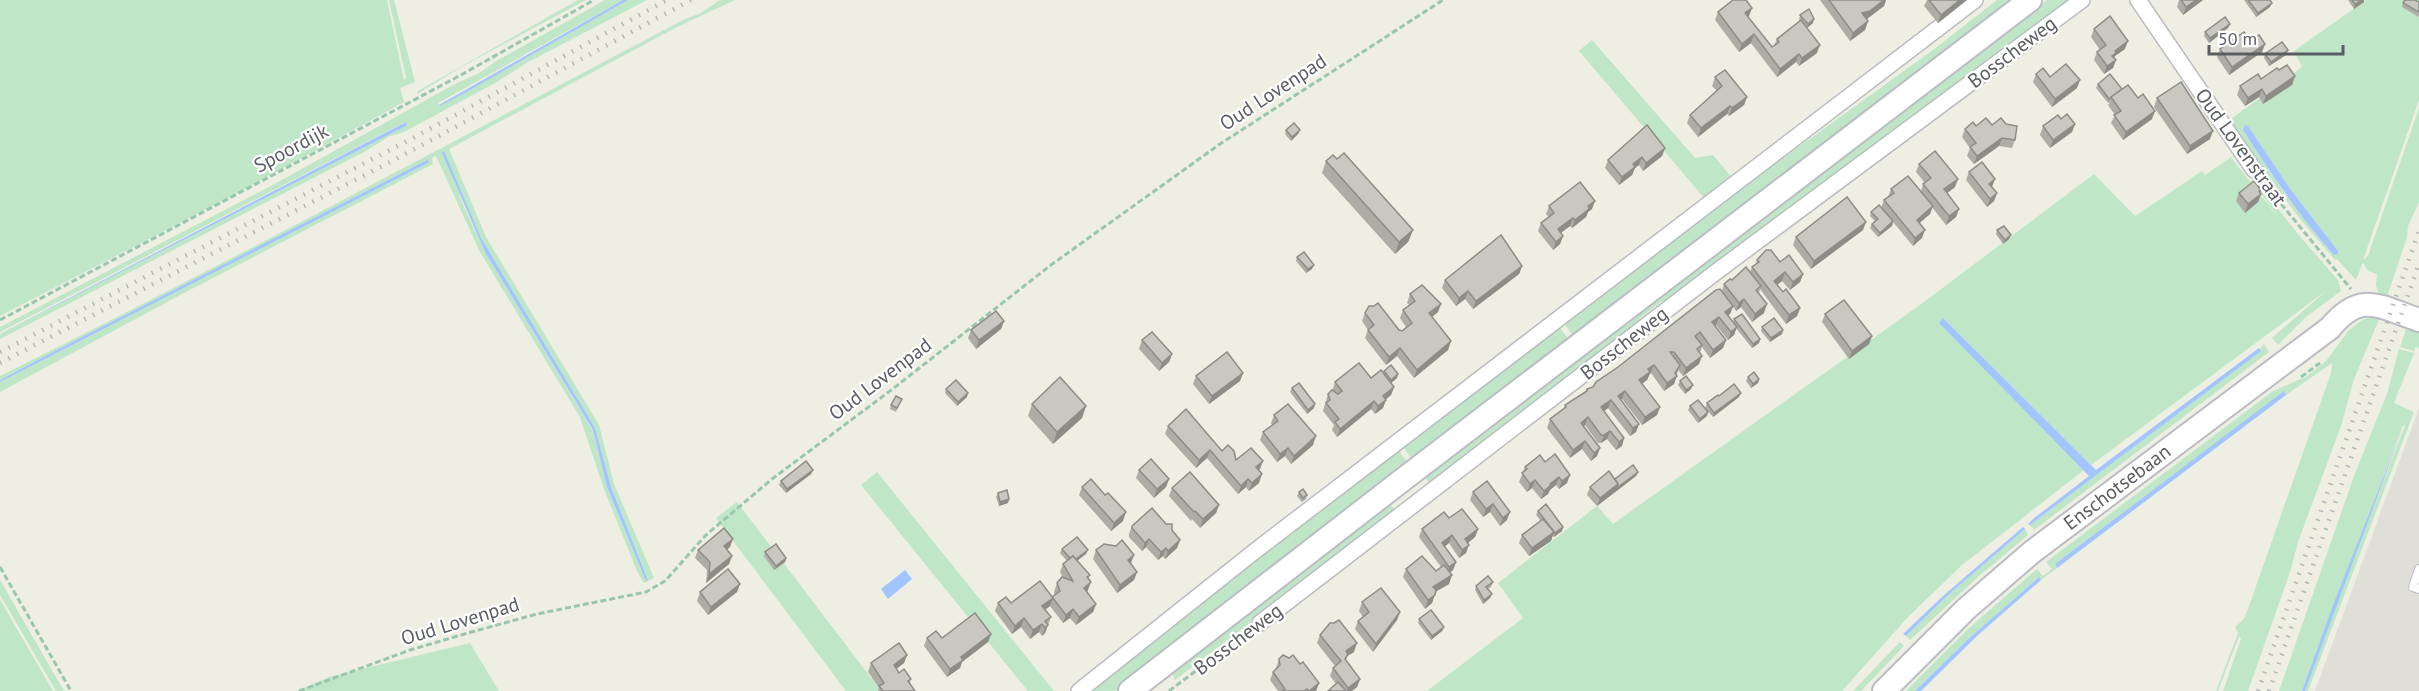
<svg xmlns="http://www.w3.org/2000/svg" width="2419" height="691" font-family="'PT Sans',sans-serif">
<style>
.industrial{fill:#dfdfd7}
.green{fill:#bfe6c6;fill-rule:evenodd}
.water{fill:#a2c5ff}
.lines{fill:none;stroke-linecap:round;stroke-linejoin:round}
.lane-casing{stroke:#bbbcc2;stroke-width:10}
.street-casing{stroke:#bbbcc2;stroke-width:18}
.secondary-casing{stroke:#bcbdc4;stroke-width:26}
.path{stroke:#98c6ae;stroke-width:3;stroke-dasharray:6 3;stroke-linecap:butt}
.lane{stroke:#fff;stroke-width:8}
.street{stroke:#fff;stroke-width:15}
.secondary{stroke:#fff;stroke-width:22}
.rail{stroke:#b6b6b7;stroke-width:4.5;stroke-dasharray:1.5 8;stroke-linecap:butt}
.wall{fill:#adaca5}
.shaded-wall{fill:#8d8c86}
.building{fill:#c9c8c0;stroke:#8d8c86;stroke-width:1.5}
.labels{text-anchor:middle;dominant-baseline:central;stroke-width:4.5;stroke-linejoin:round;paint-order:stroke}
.street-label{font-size:20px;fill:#5b5d64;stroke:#fff}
</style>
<rect width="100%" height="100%" fill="#eeeee3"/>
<path class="industrial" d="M 2419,408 L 2419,691 L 2315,691 Z"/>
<g class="green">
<path d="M 0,0 L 387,0 L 404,80 L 406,78 L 389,0 L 394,0 L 415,82 L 400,88 L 404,102 L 243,190 L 0,316 Z"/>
<path d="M 578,0 L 586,0 L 463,66 L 417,94 L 418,91 Z"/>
<path d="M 605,0 L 623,0 L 438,103 L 440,106 L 628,0 L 647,0 L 528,62 L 495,83 L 402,133 L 390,136 L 364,152 L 0,339 L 0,334 L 406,126 L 405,122 L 0,332 L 0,327 L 271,186 L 455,84 L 479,73 L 498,60 Z"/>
<path d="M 720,0 L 735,0 L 677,27 L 449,149 L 486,237 L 599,425 L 614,484 L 654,578 L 644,583 L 637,571 L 604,489 L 580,417 L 480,252 L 436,156 L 432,158 L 433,164 L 182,294 L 0,392 L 0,382 L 428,163 L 429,159 L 0,380 L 0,376 C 231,261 458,139 685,19 L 699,14 ZM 444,152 L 481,238 L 595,428 L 611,487 L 648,579 L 646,581 L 607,487 L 593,431 L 485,252 L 464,207 Z"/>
<path d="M 1997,0 L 2015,0 L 1574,337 L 1565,325 L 1765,171 L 1933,50 Z"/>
<path d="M 2047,0 L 2070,0 L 1664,303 L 1662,301 L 1639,319 L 1640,321 L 1429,483 L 1425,477 Z"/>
<path d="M 2366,0 L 2419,0 L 2419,100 L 2363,260 L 2368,256 L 2419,108 L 2419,202 L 2408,226 L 2407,237 L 2387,297 L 2378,292 L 2376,285 L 2377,274 L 2368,271 L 2363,262 L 2356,280 L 2337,259 L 2335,260 L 2301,220 L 2227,122 L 2302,67 L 2294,51 ZM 2248,126 L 2291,190 L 2338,251 L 2285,194 L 2243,130 Z"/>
<path d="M 1592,40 L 1695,158 L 1713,155 L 1733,179 L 1706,200 L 1579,51 Z"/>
<path d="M 2231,157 L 2280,220 L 2251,179 L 2254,178 L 2297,233 L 2338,280 L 2341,291 L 2306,317 L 2278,345 L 2272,338 L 2327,290 L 2091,465 L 1943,318 L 1939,323 L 2084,470 L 1962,565 L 1907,618 L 1842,691 L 1427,691 L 1523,618 L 1498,583 L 1597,506 L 1613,524 L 1924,302 L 2094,174 L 2135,216 L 2202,171 L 2205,175 Z"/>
<path d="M 2374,316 L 2380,317 L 2354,379 L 2341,426 L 2298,542 L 2290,572 L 2248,691 L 2223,691 L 2241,639 L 2239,636 L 2218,691 L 2216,691 L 2238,633 L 2235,627 L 2244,619 L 2248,609 L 2331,373 L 2332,363 L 2286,395 L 2283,392 L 2055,564 L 2057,568 L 2041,580 L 2038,578 L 1965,642 L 1915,691 L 1906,691 L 1968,629 L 2037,569 L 2043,576 L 2052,569 L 2046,562 L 2273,391 L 2306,377 L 2326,361 L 2349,330 L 2362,320 Z"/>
<path d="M 2407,326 L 2419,329 L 2419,349 L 2416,346 L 2414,351 L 2400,347 Z"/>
<path d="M 1560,328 L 1570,341 L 1413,461 L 1404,448 Z"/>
<path d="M 2264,344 L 2269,352 L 2034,530 L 2030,525 L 2256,354 Z"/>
<path d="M 2399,349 L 2414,353 L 2394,403 L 2414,412 L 2308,691 L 2305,691 L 2335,606 L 2405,426 L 2403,425 L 2302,691 L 2279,691 L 2354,476 L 2387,394 Z"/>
<path d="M 1398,450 L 1409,464 L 1115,691 L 1088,691 Z"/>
<path d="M 877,472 L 1054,691 L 1028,691 L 861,485 Z"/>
<path d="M 737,502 L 881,691 L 846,691 L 716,518 Z"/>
<path d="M 1391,505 L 1396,511 L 1175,680 L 1172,672 L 1387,506 Z"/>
<path d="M 2025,529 L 2028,535 L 1978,577 L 1910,640 L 1906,636 L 1948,595 Z"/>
<path d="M 0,580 L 64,691 L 56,691 L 0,595 Z"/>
<path d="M 0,599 L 6,610 L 53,691 L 0,691 Z"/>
<path d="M 1900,642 L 1904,646 L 1861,691 L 1853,691 Z"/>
<path d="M 470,643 L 499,691 L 297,691 L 329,677 Z"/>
</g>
<g class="water">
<path d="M 623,0 L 628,0 L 463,94 L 440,106 L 439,105 Z"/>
<path d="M 406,122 L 406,126 L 0,334 Z"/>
<path d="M 2245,125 L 2248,126 L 2291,190 L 2338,251 L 2338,254 L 2334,255 C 2299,216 2271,173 2243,130 Z"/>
<path d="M 444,151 L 481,238 L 595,428 L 611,487 L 648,580 L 646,581 L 607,487 L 593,430 L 485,252 L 442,153 Z"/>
<path d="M 429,159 L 428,163 L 0,382 L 0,380 L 59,349 Z"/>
<path d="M 1943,318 L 2096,470 L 2259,348 L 2261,351 L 2030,525 L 2028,524 L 2033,519 L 2089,476 L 1939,323 Z"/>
<path d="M 2284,391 L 2286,395 L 2057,568 L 2055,564 Z"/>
<path d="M 2404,425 L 2305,691 L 2302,691 L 2335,600 Z"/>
<path d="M 2023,527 L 2025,529 L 1948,595 L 1906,636 L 1903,634 L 1943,596 Z"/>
<path d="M 905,570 L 912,579 L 888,599 L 881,589 Z"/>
<path d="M 2039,577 L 2041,580 L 1978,635 L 1921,691 L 1915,691 L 1965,642 Z"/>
</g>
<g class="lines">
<g class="lane-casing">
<path id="lane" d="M 2419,569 L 2413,587 L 2419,589"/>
</g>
<g class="street-casing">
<g id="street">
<path d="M 2138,0 L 2254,170"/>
<path d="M 1260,623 L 1716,272 L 2082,0"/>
<path d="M 1079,691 L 1255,551 L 1975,0"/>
</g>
</g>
<g class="secondary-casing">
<g id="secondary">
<path d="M 1130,691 L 1405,478 L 2030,0"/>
<path d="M 1884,691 L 1966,609 L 2032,552 L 2330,328 C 2361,290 2380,307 2419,320"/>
</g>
</g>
<g class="path">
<path d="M 2264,183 L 2351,289"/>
<path d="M 0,320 L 461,75 L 594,0"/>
<path d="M 2301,377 L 2320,363"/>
<path d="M 0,567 L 71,691"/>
<path d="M 299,691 L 410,650 L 475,631 L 537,614 L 646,592 L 665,581 L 706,535 L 772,479 L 890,391 L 1051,265 L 1220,144 L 1443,0"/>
<path d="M 1169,691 L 1249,631"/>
</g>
<use href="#lane" class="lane"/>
<use href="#street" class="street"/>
<use href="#secondary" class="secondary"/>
<g class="rail">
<path d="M 0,352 L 413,138 L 667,0"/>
<path d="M 0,363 L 394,160 L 691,0"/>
<path d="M 2258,691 L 2419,231"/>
<path d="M 2269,691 L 2419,264"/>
</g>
</g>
<g class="wall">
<path d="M 1820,0 L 1886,0 L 1884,6 L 1866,19 L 1868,21 L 1865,30 L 1850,41 Z"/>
<path d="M 1927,0 L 1967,0 L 1938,23 L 1924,6 Z"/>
<path d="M 2179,0 L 2203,0 L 2183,15 L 2177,7 Z"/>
<path d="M 2244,0 L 2270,0 L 2270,7 L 2256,17 Z"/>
<path d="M 2348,0 L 2364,0 L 2364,2 L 2354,9 Z"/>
<path d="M 2419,2 L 2419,17 L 2402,7 L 2403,3 Z"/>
<path d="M 1718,12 L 1749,16 L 1748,16 L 1772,47 L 1774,45 L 1777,39 L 1800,21 L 1799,20 L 1800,15 L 1813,23 L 1807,28 L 1817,53 L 1799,66 L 1796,62 L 1777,77 L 1751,43 L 1739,52 L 1715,20 Z"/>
<path d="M 2230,24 L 2228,28 L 2209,43 L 2204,36 L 2205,32 Z"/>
<path d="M 2094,29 L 2125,49 L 2115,56 L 2114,58 L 2116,60 L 2113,68 L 2104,74 L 2094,60 L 2097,52 L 2100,50 L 2091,37 Z"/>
<path d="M 2250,41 L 2265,44 L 2262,52 L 2229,75 L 2217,57 L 2220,49 Z"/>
<path d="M 2288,50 L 2286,55 L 2269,66 L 2264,58 L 2265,54 Z"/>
<path d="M 2279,70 L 2295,76 L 2292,85 L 2263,104 L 2259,97 L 2245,106 L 2237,95 L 2240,86 L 2261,79 Z"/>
<path d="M 2036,74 L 2077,88 L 2052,107 L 2033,82 Z"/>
<path d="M 1715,77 L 1747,97 L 1744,105 L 1729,116 L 1727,114 L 1698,137 L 1687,123 L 1690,115 L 1717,91 L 1712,86 Z"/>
<path d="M 2098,84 L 2122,90 L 2152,119 L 2123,140 L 2111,123 L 2115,115 L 2108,105 L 2110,102 L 2108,103 L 2096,88 Z"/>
<path d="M 2157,98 L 2210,139 L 2187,154 L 2154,107 Z"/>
<path d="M 2061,119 L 2075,124 L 2072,132 L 2050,148 L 2040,135 L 2043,126 Z"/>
<path d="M 1992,125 L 2015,140 L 2012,148 L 1999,146 L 1974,164 L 1967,156 L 1970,148 L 1962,137 L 1965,129 L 1976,126 Z"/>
<path d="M 1286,130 L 1300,130 L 1298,134 L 1291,141 L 1285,134 Z"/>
<path d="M 1665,148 L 1662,156 L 1643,171 L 1639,165 L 1635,168 L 1632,175 L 1619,185 L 1605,168 L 1608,160 Z"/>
<path d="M 1326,161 L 1413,230 L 1408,242 L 1395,254 L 1322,173 Z"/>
<path d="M 1919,164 L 1955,187 L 1947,193 L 1959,209 L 1956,217 L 1946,225 L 1932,207 L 1930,214 L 1919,223 L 1922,238 L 1913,246 L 1893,222 L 1892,226 L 1878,237 L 1870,228 L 1872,224 L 1875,221 L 1870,216 L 1871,212 L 1881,208 L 1884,200 L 1888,197 L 1891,189 L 1921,191 L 1923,184 L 1925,183 L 1916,172 Z"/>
<path d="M 1969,172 L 1992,187 L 1997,193 L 1994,201 L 1987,207 L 1966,180 Z"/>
<path d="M 2239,193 L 2261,194 L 2258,202 L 2245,213 L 2236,201 Z"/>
<path d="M 1549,206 L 1592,209 L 1588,212 L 1586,217 L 1572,228 L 1570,226 L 1561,233 L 1563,236 L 1560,244 L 1553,250 L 1538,231 L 1541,223 L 1549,217 L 1546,214 Z"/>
<path d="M 1863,230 L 1811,269 L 1793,245 L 1796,237 Z"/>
<path d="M 1997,230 L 2011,235 L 2009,239 L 2003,244 L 1996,234 Z"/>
<path d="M 1297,257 L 1312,269 L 1306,273 L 1296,261 Z"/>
<path d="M 1757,260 L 1780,262 L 1803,274 L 1800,282 L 1790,290 L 1782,281 L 1777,285 L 1783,292 L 1800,308 L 1797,316 L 1786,324 L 1760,289 L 1759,293 L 1764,313 L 1752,322 L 1741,307 L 1736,311 L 1733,307 L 1730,314 L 1728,315 L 1733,322 L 1734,319 L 1760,339 L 1759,343 L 1752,348 L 1736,328 L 1734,335 L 1728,340 L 1716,325 L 1715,326 L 1726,340 L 1723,348 L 1710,358 L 1702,347 L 1700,353 L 1699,364 L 1683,376 L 1678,370 L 1674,384 L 1664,391 L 1651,373 L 1649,375 L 1647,380 L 1642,384 L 1660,407 L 1657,415 L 1642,425 L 1622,399 L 1621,400 L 1639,424 L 1636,432 L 1630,436 L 1608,408 L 1604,411 L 1624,438 L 1622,446 L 1616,450 L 1607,439 L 1601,443 L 1598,443 L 1585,425 L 1584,426 L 1600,448 L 1597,456 L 1591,461 L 1582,449 L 1570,458 L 1547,428 L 1550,419 L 1564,408 L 1565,405 L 1585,392 L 1587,389 L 1593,387 L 1722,291 L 1724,284 L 1750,272 L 1752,267 L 1756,264 Z"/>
<path d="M 1522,266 L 1519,274 L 1473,309 L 1465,299 L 1456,306 L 1442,288 L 1445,280 Z"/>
<path d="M 1410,294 L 1438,312 L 1432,317 L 1451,341 L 1448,350 L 1414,378 L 1397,356 L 1386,365 L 1365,338 L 1368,330 L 1362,321 L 1365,313 L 1402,331 L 1406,327 L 1400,318 L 1403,310 L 1409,305 L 1407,303 Z"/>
<path d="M 1825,314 L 1872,336 L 1869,344 L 1849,359 L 1822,322 Z"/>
<path d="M 1004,321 L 1001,329 L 976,349 L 968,338 L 971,330 Z"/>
<path d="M 1762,327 L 1783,330 L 1782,334 L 1770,342 L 1761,331 Z"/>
<path d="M 1142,340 L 1172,354 L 1169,362 L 1159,371 L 1139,349 Z"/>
<path d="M 1384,371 L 1398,374 L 1397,378 L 1391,383 L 1394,387 L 1391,395 L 1385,400 L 1383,408 L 1375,414 L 1371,409 L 1337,437 L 1332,430 L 1334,425 L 1323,411 L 1328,394 L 1332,391 L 1335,382 L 1371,378 L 1383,373 Z"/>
<path d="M 1243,373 L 1240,381 L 1209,404 L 1193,384 L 1196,376 Z"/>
<path d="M 1748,377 L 1759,379 L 1758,383 L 1751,388 L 1746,381 Z"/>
<path d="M 1680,381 L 1691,389 L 1685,394 L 1678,385 Z"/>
<path d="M 1292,388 L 1314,408 L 1307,414 L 1290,392 Z"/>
<path d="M 946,389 L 967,397 L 957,406 L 945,393 Z"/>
<path d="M 1719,396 L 1739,397 L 1713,417 L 1705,408 L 1707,403 Z"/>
<path d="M 902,399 L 896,412 L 890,409 L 891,405 Z"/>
<path d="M 1032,404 L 1086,406 L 1082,418 L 1053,444 L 1028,416 Z"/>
<path d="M 1690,406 L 1708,412 L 1707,416 L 1698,423 L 1688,410 Z"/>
<path d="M 1274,415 L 1313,445 L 1291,464 L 1285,456 L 1277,462 L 1260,440 L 1263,432 L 1272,425 L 1271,423 Z"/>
<path d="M 1168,426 L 1222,451 L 1236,460 L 1260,469 L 1258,470 L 1259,483 L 1249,491 L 1246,487 L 1238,494 L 1207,458 L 1196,468 L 1165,434 Z"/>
<path d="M 1545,462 L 1567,483 L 1559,489 L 1556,485 L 1550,490 L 1548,494 L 1541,499 L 1532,488 L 1527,492 L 1519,482 L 1525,467 Z"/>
<path d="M 813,470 L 811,474 L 786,493 L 779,485 L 781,481 Z"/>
<path d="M 1139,470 L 1169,479 L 1166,487 L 1154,498 L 1136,478 Z"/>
<path d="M 1638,472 L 1636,476 L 1597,506 L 1587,495 L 1590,487 Z"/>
<path d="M 1487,481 L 1507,520 L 1500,526 L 1490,512 L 1483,517 L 1470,500 L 1473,492 Z"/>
<path d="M 1082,487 L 1123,521 L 1111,531 L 1079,495 Z"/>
<path d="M 1172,488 L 1219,505 L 1216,513 L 1200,528 L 1192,519 L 1191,521 L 1169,496 Z"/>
<path d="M 1299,492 L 1307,495 L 1306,499 L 1302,502 L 1297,496 Z"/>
<path d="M 998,493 L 1009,499 L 1008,503 L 999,506 L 996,497 Z"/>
<path d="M 1538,511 L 1563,527 L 1562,531 L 1554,537 L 1552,536 L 1551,541 L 1529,556 L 1519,543 L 1522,535 L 1541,521 L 1536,515 Z"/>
<path d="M 1449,518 L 1478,529 L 1475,537 L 1468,543 L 1466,553 L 1459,558 L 1449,543 L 1444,547 L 1456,562 L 1453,570 L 1450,572 L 1449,584 L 1435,592 L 1432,603 L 1425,609 L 1403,577 L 1406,569 L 1436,571 L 1441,567 L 1419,537 L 1422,529 Z"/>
<path d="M 1132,526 L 1172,530 L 1180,540 L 1177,548 L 1165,559 L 1163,556 L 1158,560 L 1146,547 L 1142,551 L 1129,537 L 1129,534 Z"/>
<path d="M 730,547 L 727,550 L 732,556 L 729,564 L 706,583 L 707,570 L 695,558 L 698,550 Z"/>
<path d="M 1062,549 L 1086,554 L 1077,561 L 1090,575 L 1088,579 L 1088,590 L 1087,592 L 1096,604 L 1093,612 L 1076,625 L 1070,618 L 1063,623 L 1050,606 L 1045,610 L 1051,617 L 1045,633 L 1042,636 L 1039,632 L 1030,639 L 1021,627 L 1012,634 L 995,611 L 998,603 L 1011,603 L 1052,597 L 1055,595 L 1054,592 L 1057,583 L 1063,578 L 1060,572 L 1063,564 L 1067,561 L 1060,553 Z"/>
<path d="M 1096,550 L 1131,563 L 1137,572 L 1134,580 L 1117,593 L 1093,559 Z"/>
<path d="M 765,552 L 786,558 L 785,562 L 774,570 L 764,556 Z"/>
<path d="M 1493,582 L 1491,587 L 1488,589 L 1492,594 L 1490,598 L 1483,604 L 1475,590 L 1476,586 Z"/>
<path d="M 740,584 L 737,592 L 708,615 L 697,601 L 700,592 Z"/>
<path d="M 1362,602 L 1400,612 L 1397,620 L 1373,652 L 1355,629 L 1358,621 L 1363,617 L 1359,611 Z"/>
<path d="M 1419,619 L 1444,627 L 1442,631 L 1431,640 L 1418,623 Z"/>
<path d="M 991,634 L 988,642 L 962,662 L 960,668 L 947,677 L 924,646 L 927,638 L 942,638 Z"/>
<path d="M 1320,635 L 1354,652 L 1347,656 L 1346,660 L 1360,679 L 1357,687 L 1352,691 L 1328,691 L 1336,684 L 1330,676 L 1333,668 L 1335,666 L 1317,643 Z"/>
<path d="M 907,655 L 904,663 L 896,669 L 899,673 L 911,679 L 909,684 L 915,691 L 878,691 L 879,688 L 868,672 L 871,663 Z"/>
<path d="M 1279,659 L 1300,664 L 1319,683 L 1316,691 L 1278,691 L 1270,680 L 1273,672 L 1276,668 Z"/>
</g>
<g class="shaded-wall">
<path d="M 1884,0 L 1886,0 L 1884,6 L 1867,19 L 1862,13 Z"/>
<path d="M 1960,0 L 1967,0 L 1938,23 L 1941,15 Z"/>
<path d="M 2196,0 L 2203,0 L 2183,15 L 2186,7 Z"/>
<path d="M 2362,0 L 2364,0 L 2364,2 L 2354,9 L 2355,4 Z"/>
<path d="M 2272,3 L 2270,7 L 2256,17 L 2258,13 Z"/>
<path d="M 1752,8 L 1749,16 L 1742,21 L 1745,13 Z"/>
<path d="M 1814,19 L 1813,23 L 1807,28 L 1808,24 Z"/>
<path d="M 1868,21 L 1865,30 L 1850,41 L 1853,33 Z"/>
<path d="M 2230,24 L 2228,28 L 2209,43 L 2210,38 Z"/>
<path d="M 1754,34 L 1751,43 L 1739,52 L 1742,44 Z"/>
<path d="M 2128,41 L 2125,49 L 2115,56 L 2113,61 L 2110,64 L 2115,51 Z"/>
<path d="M 2265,44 L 2262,52 L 2229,75 L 2232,67 Z"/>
<path d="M 1820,45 L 1817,53 L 1799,66 L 1802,58 Z"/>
<path d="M 2288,50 L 2286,55 L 2269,66 L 2271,62 Z"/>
<path d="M 1799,54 L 1796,62 L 1777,77 L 1780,69 Z"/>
<path d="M 2116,60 L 2113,68 L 2104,74 L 2107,66 Z"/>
<path d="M 2295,76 L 2292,85 L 2263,104 L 2266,96 Z"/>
<path d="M 2080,80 L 2077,88 L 2052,107 L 2055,99 Z"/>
<path d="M 2262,89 L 2259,97 L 2245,106 L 2248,98 Z"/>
<path d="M 1747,97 L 1744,105 L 1729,116 L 1732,108 Z"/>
<path d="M 1730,106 L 1727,114 L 1698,137 L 1701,128 Z"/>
<path d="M 2155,111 L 2152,119 L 2123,140 L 2126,132 Z"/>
<path d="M 2075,124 L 2072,132 L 2050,148 L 2053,140 Z"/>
<path d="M 1300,130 L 1298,134 L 1291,141 L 1292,137 Z"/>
<path d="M 2213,131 L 2210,139 L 2187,154 L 2190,146 Z"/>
<path d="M 2002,138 L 1999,146 L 1974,164 L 1977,156 Z"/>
<path d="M 1665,148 L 1662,156 L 1643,171 L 1646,163 Z"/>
<path d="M 1642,157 L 1639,165 L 1635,168 L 1632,175 L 1619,185 L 1622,177 L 1633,164 Z"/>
<path d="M 1958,179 L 1955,187 L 1941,198 L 1944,189 Z"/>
<path d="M 1995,179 L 1992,187 L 1989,184 Z"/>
<path d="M 2261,190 L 2259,196 L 2261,194 L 2258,202 L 2245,213 L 2248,204 Z"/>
<path d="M 1997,193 L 1994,201 L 1987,207 L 1990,199 Z"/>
<path d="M 1595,201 L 1592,209 L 1588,212 L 1586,217 L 1572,228 L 1575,220 L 1588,206 Z"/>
<path d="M 1933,206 L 1930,214 L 1914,228 L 1917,220 Z"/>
<path d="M 1959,209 L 1956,217 L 1946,225 L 1949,216 Z"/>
<path d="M 1573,218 L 1570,226 L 1555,237 L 1558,229 Z"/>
<path d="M 1893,221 L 1892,226 L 1878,237 L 1880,233 Z"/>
<path d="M 1866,222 L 1863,230 L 1811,269 L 1814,261 Z"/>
<path d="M 1413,230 L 1408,242 L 1395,254 L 1399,242 Z"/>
<path d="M 1925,230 L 1922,238 L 1913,246 L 1915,238 Z"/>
<path d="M 2011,235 L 2009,239 L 2003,244 L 2005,240 Z"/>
<path d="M 1563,236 L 1560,244 L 1553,250 L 1556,242 Z"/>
<path d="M 1314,265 L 1312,269 L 1306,273 L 1308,269 Z"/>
<path d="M 1522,266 L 1519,274 L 1473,309 L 1476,301 Z"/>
<path d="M 1785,272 L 1782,281 L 1771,289 L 1774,281 Z"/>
<path d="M 1803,274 L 1800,282 L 1790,290 L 1793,282 Z"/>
<path d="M 1468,291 L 1465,299 L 1456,306 L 1459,298 Z"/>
<path d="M 1744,299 L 1741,307 L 1736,311 L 1739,303 Z"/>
<path d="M 1441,304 L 1438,312 L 1426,322 L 1429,313 Z"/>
<path d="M 1767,304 L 1764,313 L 1752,322 L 1755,314 Z"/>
<path d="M 1733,306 L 1730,314 L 1722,320 L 1725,312 Z"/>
<path d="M 1800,308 L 1797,316 L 1786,324 L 1789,315 Z"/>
<path d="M 1719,317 L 1716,325 L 1709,330 L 1712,322 Z"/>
<path d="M 1004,321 L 1001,329 L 976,349 L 979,340 Z"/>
<path d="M 1737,327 L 1734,335 L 1728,340 L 1731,332 Z"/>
<path d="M 1783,330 L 1782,334 L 1770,342 L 1771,338 Z"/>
<path d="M 1872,336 L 1869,344 L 1849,359 L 1852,351 Z"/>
<path d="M 1760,339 L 1759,343 L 1752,348 L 1753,344 Z"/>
<path d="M 1726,340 L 1723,348 L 1710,358 L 1713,350 Z"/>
<path d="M 1451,341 L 1448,350 L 1414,378 L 1417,370 Z"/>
<path d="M 1400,348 L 1397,356 L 1386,365 L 1389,357 Z"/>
<path d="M 1172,354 L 1169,362 L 1159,371 L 1162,363 Z"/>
<path d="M 1702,356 L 1699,364 L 1683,376 L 1686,368 Z"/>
<path d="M 1654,365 L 1647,380 L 1636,388 L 1639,380 L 1648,369 Z"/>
<path d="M 1680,365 L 1675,377 L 1677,376 L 1674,384 L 1664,391 L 1667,383 L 1675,373 Z"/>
<path d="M 1243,373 L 1240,381 L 1209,404 L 1212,396 Z"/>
<path d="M 1398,374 L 1397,378 L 1390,384 L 1391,380 Z"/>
<path d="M 1759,379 L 1758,383 L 1751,388 L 1753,384 Z"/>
<path d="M 1693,385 L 1691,389 L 1685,394 L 1686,390 Z"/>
<path d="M 1394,387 L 1391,395 L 1380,404 L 1383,396 Z"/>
<path d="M 1625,391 L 1622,399 L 1615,404 L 1618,396 Z"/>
<path d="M 968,393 L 967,397 L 957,406 L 958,402 Z"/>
<path d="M 1741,393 L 1739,397 L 1713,417 L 1714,413 Z"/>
<path d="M 1386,400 L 1383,408 L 1375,414 L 1378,406 Z"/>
<path d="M 1611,400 L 1608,408 L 1598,416 L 1601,407 Z"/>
<path d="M 1374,401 L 1371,409 L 1337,437 L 1340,429 Z"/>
<path d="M 1315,404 L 1314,408 L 1307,414 L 1308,410 Z"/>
<path d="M 1086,406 L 1082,418 L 1053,444 L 1057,432 Z"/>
<path d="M 1660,407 L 1657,415 L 1642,425 L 1645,417 Z"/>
<path d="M 1708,412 L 1707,416 L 1698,423 L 1700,419 Z"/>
<path d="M 1588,417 L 1585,425 L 1578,431 L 1581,423 Z"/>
<path d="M 1639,424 L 1636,432 L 1630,436 L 1633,428 Z"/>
<path d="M 1610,431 L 1607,439 L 1601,443 L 1604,435 Z"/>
<path d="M 1316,436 L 1313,445 L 1291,464 L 1294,456 Z"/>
<path d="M 1624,438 L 1622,446 L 1616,450 L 1619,442 Z"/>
<path d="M 1585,441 L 1582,449 L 1570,458 L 1573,450 Z"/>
<path d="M 1288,448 L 1285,456 L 1277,462 L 1280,454 Z"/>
<path d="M 1600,448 L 1597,456 L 1591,461 L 1594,453 Z"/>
<path d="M 1210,450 L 1207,458 L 1196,468 L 1199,460 Z"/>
<path d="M 1263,461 L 1260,469 L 1253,475 L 1256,467 Z"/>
<path d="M 813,470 L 811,474 L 786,493 L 787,489 Z"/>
<path d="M 1638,472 L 1636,476 L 1597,506 L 1600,498 L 1618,484 Z"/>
<path d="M 1262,474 L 1259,483 L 1249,491 L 1252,483 Z"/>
<path d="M 1570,475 L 1567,483 L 1559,489 L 1562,481 Z"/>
<path d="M 1559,477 L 1556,485 L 1550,490 L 1548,494 L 1541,499 L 1544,491 L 1550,484 Z"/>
<path d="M 1169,479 L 1166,487 L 1154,498 L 1157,489 Z"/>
<path d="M 1248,479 L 1246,487 L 1238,494 L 1241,486 Z"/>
<path d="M 1535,480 L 1532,488 L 1527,492 L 1530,484 Z"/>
<path d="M 1009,499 L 1008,503 L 999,506 L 1000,502 Z"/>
<path d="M 1493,504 L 1490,512 L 1483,517 L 1486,509 Z"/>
<path d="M 1219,505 L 1216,513 L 1200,528 L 1203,519 Z"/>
<path d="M 1126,512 L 1123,521 L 1111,531 L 1114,523 Z"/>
<path d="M 1510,512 L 1507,520 L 1500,526 L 1503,518 Z"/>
<path d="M 1563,527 L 1562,531 L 1554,537 L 1555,533 Z"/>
<path d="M 1478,529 L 1475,537 L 1462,548 L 1465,539 Z"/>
<path d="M 1554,532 L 1551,541 L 1529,556 L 1532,548 Z"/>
<path d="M 1452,535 L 1449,543 L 1439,551 L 1442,543 Z"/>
<path d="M 733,539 L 730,547 L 721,554 L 724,546 Z"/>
<path d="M 1149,539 L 1146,547 L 1142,551 L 1145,543 Z"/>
<path d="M 1180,540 L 1177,548 L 1165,559 L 1168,551 Z"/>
<path d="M 1469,545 L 1466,553 L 1459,558 L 1462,550 Z"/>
<path d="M 1166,548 L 1163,556 L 1158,560 L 1161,552 Z"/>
<path d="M 1088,550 L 1086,554 L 1071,565 L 1073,561 Z"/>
<path d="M 1134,555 L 1131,563 L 1125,568 L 1128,560 Z"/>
<path d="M 732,556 L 729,564 L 706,583 L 709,574 Z"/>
<path d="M 786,558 L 785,562 L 774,570 L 776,566 Z"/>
<path d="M 1456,562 L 1453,570 L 1447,575 L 1449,567 Z"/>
<path d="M 1137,572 L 1134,580 L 1117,593 L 1120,585 Z"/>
<path d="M 1452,575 L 1449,584 L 1430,595 L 1433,587 Z"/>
<path d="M 1091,582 L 1088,590 L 1081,596 L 1084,588 Z"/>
<path d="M 740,584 L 737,592 L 708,615 L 711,607 Z"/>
<path d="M 1492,594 L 1490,598 L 1483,604 L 1484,600 Z"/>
<path d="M 1435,595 L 1432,603 L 1425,609 L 1428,600 Z"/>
<path d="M 1053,598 L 1050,606 L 1039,614 L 1042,606 Z"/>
<path d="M 1096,604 L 1093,612 L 1076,625 L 1079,617 Z"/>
<path d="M 1073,609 L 1070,618 L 1063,623 L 1066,615 Z"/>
<path d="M 1400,612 L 1397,620 L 1373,652 L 1376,644 Z"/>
<path d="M 1024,618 L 1021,627 L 1012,634 L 1015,626 Z"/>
<path d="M 1042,624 L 1039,632 L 1030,639 L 1033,630 Z"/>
<path d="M 1048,625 L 1045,633 L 1042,636 L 1045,628 Z"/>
<path d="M 1444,627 L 1442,631 L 1431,640 L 1432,636 Z"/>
<path d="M 991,634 L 988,642 L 962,662 L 960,668 L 947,677 L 950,669 L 961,657 Z"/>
<path d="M 1357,643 L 1354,652 L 1347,656 L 1345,662 L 1346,651 Z"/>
<path d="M 907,655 L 904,663 L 891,673 L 894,665 Z"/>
<path d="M 1360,679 L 1357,687 L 1352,691 L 1347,691 L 1348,688 Z"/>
<path d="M 1319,683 L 1316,691 L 1309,691 Z"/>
</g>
<g class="building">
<path d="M 1733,0 L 1746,0 L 1752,8 L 1745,13 L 1772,47 L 1779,42 L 1777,39 L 1801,20 L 1820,45 L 1802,58 L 1799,54 L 1780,69 L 1754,34 L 1742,44 L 1718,12 Z"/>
<path d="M 1829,0 L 1884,0 L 1870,11 L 1862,13 L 1868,21 L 1853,33 Z"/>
<path d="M 1929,0 L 1960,0 L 1941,15 Z"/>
<path d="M 2181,0 L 2196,0 L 2186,7 Z"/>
<path d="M 2248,0 L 2270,0 L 2272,3 L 2258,13 Z"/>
<path d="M 2352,0 L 2362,0 L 2355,4 Z"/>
<path d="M 2405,0 L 2415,0 L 2419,2 L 2419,12 L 2403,3 Z"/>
<path d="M 1809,9 L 1814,19 L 1808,24 L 1800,15 Z"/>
<path d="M 2110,16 L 2128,41 L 2115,51 L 2116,53 L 2112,56 L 2116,60 L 2107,66 L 2097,52 L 2106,45 L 2094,29 Z"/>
<path d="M 2225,17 L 2230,24 L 2210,38 L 2205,32 Z"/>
<path d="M 2244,32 L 2250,41 L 2259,35 L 2265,44 L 2232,67 L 2220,49 Z"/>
<path d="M 2282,42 L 2288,50 L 2271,62 L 2265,54 Z"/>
<path d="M 2066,64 L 2080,80 L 2055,99 L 2036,74 L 2043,68 L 2050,77 Z"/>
<path d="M 2287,65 L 2295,76 L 2266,96 L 2262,89 L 2248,98 L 2240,86 L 2258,74 L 2261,79 L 2277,68 L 2279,70 Z"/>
<path d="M 1725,70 L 1747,97 L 1732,108 L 1730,106 L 1701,128 L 1690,115 L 1722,86 L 1715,77 Z"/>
<path d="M 2110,74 L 2122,89 L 2109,99 L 2098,84 Z"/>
<path d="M 2181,82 L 2213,131 L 2190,146 L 2157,98 Z"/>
<path d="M 2128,85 L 2138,98 L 2143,94 L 2155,111 L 2126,132 L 2114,115 L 2121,111 L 2111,97 Z"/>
<path d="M 2067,114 L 2075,124 L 2053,140 L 2043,126 L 2058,115 L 2061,119 Z"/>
<path d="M 1986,118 L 1992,125 L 2001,118 L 2006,124 L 2017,126 L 2015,140 L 2002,138 L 1977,156 L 1970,147 L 1976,143 L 1965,129 L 1973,122 L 1976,126 Z"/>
<path d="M 1294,123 L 1300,130 L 1292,137 L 1286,130 Z"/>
<path d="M 1647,125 L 1665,148 L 1646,163 L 1642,157 L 1633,164 L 1635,167 L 1622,177 L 1608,160 Z"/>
<path d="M 1935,151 L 1958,179 L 1944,189 L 1959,209 L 1949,216 L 1923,184 L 1931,178 L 1919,164 Z"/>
<path d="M 1344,153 L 1413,230 L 1399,242 L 1326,161 L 1333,155 L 1337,159 Z"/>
<path d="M 1982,162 L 1995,179 L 1989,184 L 1997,193 L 1990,199 L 1969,172 Z"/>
<path d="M 1908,176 L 1933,206 L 1917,220 L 1925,230 L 1915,238 L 1884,200 L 1894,193 L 1891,189 Z"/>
<path d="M 2254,181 L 2261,190 L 2259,191 L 2261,194 L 2248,204 L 2239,193 Z"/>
<path d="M 1580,182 L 1595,201 L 1588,206 L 1589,209 L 1575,220 L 1573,218 L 1558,229 L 1563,236 L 1556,242 L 1541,223 L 1554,213 L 1549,206 Z"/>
<path d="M 1847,197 L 1866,222 L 1814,261 L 1796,237 Z"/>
<path d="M 1879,205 L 1893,221 L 1880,233 L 1872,224 L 1878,219 L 1871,212 Z"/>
<path d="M 2004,226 L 2011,235 L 2005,240 L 1997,230 Z"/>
<path d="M 1501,235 L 1522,266 L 1476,301 L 1468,291 L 1459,298 L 1445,280 Z"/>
<path d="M 1766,250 L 1771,250 L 1780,262 L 1789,255 L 1803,274 L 1793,282 L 1785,272 L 1774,281 L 1783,292 L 1786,289 L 1800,308 L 1789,315 L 1752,267 L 1759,262 L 1757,260 Z"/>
<path d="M 1304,252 L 1314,265 L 1308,269 L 1297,257 Z"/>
<path d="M 1746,267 L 1761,286 L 1756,290 L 1767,304 L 1755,314 L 1744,299 L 1739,303 L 1724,284 L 1730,279 L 1732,280 Z"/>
<path d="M 1422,285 L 1441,304 L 1429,313 L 1451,341 L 1417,370 L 1400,348 L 1389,357 L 1368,330 L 1374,325 L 1365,313 L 1369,306 L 1374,306 L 1378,303 L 1399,330 L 1402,331 L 1412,323 L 1403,310 L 1415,301 L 1410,294 Z"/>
<path d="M 1720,289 L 1733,306 L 1725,312 L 1737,327 L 1731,332 L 1719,317 L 1712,322 L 1726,340 L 1713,350 L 1700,332 L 1695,336 L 1702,345 L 1697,349 L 1702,356 L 1686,368 L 1674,352 L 1670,352 L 1680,365 L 1675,373 L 1677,376 L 1667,383 L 1654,365 L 1648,369 L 1650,372 L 1639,380 L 1660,407 L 1645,417 L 1625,391 L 1618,396 L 1639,424 L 1633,428 L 1611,400 L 1601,407 L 1624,438 L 1619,442 L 1610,431 L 1604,435 L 1601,435 L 1588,417 L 1581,423 L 1600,448 L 1594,453 L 1585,441 L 1573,450 L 1550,419 L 1566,407 L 1565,405 L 1587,391 L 1587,389 L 1593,387 L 1596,382 L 1618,367 L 1716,290 Z"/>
<path d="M 1844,300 L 1872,336 L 1852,351 L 1825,314 Z"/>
<path d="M 996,311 L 1004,321 L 979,340 L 971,330 Z"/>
<path d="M 1742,314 L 1760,339 L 1753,344 L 1734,319 Z"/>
<path d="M 1774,318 L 1783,330 L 1771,338 L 1762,327 Z"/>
<path d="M 1152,332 L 1172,354 L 1162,363 L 1142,340 Z"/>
<path d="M 1227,352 L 1243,373 L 1212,396 L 1196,376 Z"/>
<path d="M 1359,363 L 1371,378 L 1381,370 L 1394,387 L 1383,396 L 1386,400 L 1378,406 L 1374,401 L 1340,429 L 1335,422 L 1339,419 L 1326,403 L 1330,400 L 1328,394 L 1332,390 L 1338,394 L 1342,391 L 1335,382 Z"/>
<path d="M 1391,365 L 1398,374 L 1391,380 L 1384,371 Z"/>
<path d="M 1754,372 L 1759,379 L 1753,384 L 1748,377 Z"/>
<path d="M 1686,376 L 1693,385 L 1686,390 L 1680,381 Z"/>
<path d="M 1060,377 L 1086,406 L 1057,432 L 1032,404 Z"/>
<path d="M 956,380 L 968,393 L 958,402 L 946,389 Z"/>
<path d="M 1299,383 L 1315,404 L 1308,410 L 1292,388 Z"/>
<path d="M 1734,384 L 1741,393 L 1714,413 L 1707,403 L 1718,395 L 1719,396 Z"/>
<path d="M 896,396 L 902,399 L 897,408 L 891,405 Z"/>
<path d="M 1698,400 L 1708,412 L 1700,419 L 1690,406 Z"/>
<path d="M 1288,404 L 1316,436 L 1294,456 L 1288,448 L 1280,454 L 1263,432 L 1278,421 L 1274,415 Z"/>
<path d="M 1186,409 L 1222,451 L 1228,445 L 1234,451 L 1236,460 L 1251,448 L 1263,461 L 1256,467 L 1262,474 L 1252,483 L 1248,479 L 1241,486 L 1210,450 L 1199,460 L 1168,426 Z"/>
<path d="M 1555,454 L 1570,475 L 1562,481 L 1559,477 L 1550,484 L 1551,485 L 1544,491 L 1535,480 L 1530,484 L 1522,473 L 1527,469 L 1525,467 L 1540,455 L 1545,462 Z"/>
<path d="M 1151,459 L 1169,479 L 1157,489 L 1139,470 Z"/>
<path d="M 806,461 L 813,470 L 787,489 L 781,481 Z"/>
<path d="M 1633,465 L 1638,472 L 1617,488 L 1618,484 L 1615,479 Z"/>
<path d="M 1609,471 L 1618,484 L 1600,498 L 1590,487 Z"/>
<path d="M 1190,472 L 1219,505 L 1203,519 L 1195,511 L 1194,512 L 1172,488 Z"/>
<path d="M 1091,479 L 1105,495 L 1108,493 L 1126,512 L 1114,523 L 1082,487 Z"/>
<path d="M 1487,481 L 1510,512 L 1503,518 L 1493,504 L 1486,509 L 1473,492 Z"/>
<path d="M 1303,489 L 1307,495 L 1303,498 L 1299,492 Z"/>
<path d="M 1007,490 L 1009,499 L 1000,502 L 998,493 Z"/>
<path d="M 1546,504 L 1563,527 L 1555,533 L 1538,511 Z"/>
<path d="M 1152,508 L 1166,524 L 1172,524 L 1172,530 L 1180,540 L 1168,551 L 1166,548 L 1161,552 L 1149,539 L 1145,543 L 1132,528 L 1132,526 Z"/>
<path d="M 1462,509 L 1478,529 L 1465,539 L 1469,545 L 1462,550 L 1452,535 L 1442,543 L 1456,562 L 1449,567 L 1422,529 L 1444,512 L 1449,518 Z"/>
<path d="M 1543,519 L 1554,532 L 1532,548 L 1522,535 Z"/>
<path d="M 724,528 L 733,539 L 724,546 L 732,556 L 709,574 L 710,562 L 698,550 Z"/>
<path d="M 1077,537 L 1088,550 L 1076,559 L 1073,556 L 1070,558 L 1062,549 Z"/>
<path d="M 1122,540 L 1134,555 L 1128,560 L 1137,572 L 1120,585 L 1096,550 L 1104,544 L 1116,546 Z"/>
<path d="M 776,544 L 786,558 L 776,566 L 765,552 Z"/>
<path d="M 1073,556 L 1090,575 L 1087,577 L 1091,582 L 1084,588 L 1096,604 L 1079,617 L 1073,609 L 1066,615 L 1052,597 L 1060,591 L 1057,583 L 1062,577 L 1073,581 L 1063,564 Z"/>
<path d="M 1422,556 L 1436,571 L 1444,565 L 1452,575 L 1433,587 L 1436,590 L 1435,595 L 1428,600 L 1406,569 Z"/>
<path d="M 728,569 L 740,584 L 711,607 L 700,592 Z"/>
<path d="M 1488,576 L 1493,582 L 1486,587 L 1492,594 L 1484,600 L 1476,586 Z"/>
<path d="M 1040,581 L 1053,598 L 1042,606 L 1051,617 L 1045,621 L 1048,625 L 1045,628 L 1042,624 L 1033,630 L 1024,618 L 1015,626 L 998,603 L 1006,597 L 1011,603 Z"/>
<path d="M 1381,588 L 1400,612 L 1376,644 L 1358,621 L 1369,612 L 1362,602 Z"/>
<path d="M 1431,610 L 1444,627 L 1432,636 L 1419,619 Z"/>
<path d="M 975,613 L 991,634 L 961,657 L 963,660 L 950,669 L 927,638 L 936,631 L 942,638 Z"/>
<path d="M 1339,620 L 1357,643 L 1346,651 L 1348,654 L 1345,659 L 1360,679 L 1348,688 L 1333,668 L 1341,661 L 1320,635 L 1330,623 L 1334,623 Z"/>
<path d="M 899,643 L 907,655 L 894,665 L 899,673 L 904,669 L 911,679 L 908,681 L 915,691 L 883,691 L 879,686 L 884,683 L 871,663 Z"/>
<path d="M 1283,655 L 1289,658 L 1293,655 L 1300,664 L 1303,662 L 1319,683 L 1309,691 L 1307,689 L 1304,691 L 1282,691 L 1285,689 L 1273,672 L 1280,665 L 1279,659 Z"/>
<path d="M 1338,682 L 1346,691 L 1328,691 Z"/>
</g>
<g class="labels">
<g class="street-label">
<text transform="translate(2012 52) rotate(-37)">Bosscheweg</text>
<text transform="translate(1273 92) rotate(-33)">Oud Lovenpad</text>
<text transform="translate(2241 147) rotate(54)">Oud Lovenstraat</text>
<text transform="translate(291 148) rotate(-28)">Spoordijk</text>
<text transform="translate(1624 343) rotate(-38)">Bosscheweg</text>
<text transform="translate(880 379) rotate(-37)">Oud Lovenpad</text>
<text transform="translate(2117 487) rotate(-37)">Enschotsebaan</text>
<text transform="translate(460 621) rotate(-17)">Oud Lovenpad</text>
<text transform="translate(1238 639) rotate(-37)">Bosscheweg</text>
</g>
</g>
<path d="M2209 45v9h134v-9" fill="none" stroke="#5b5d64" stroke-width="3"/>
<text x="2218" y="45" font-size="18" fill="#5b5d64" stroke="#ffffff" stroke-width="4.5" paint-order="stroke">50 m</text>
</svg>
